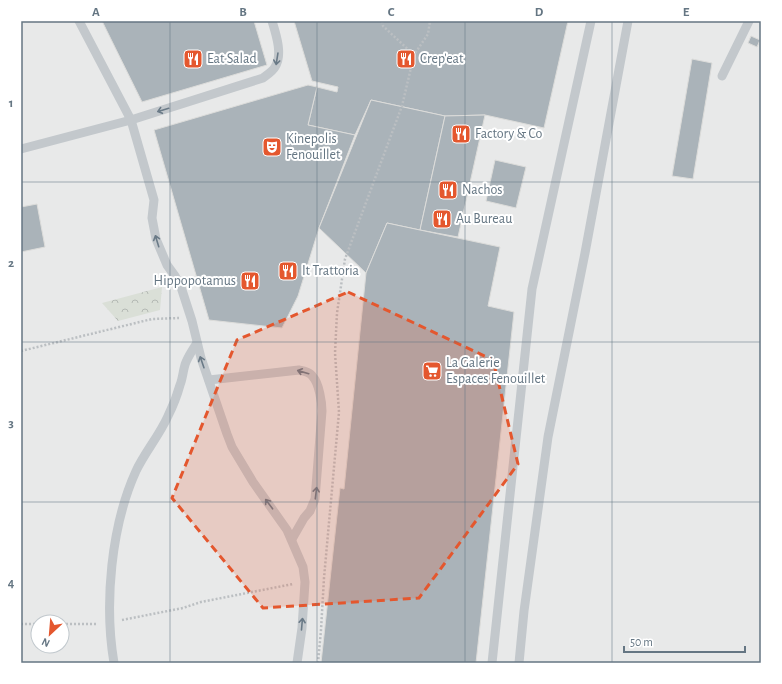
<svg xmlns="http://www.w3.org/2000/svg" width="782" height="684" font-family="'Alegreya Sans',sans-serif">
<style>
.built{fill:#e8e9e9;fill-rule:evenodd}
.park{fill:url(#park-crowns)}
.building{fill:#aab3b9;stroke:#dcdcda}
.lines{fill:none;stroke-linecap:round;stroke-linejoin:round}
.path{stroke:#bbbfc2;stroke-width:2.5;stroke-dasharray:2 2;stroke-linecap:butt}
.lane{stroke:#c3c8cc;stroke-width:9}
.oneway{stroke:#6a7a87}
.marked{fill:#e4572e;fill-opacity:0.2;stroke:#e4572e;stroke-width:3;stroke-dasharray:8 5;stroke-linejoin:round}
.grid{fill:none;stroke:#657683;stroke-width:1;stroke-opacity:0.55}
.labels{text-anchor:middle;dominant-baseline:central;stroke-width:4;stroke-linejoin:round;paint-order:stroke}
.poi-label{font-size:14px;fill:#657683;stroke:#fff;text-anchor:start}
.neatline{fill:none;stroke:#657683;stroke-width:1.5}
.grid-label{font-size:13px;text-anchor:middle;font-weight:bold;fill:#657683}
</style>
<defs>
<pattern id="park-crowns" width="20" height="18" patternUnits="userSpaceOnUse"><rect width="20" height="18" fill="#dadfd7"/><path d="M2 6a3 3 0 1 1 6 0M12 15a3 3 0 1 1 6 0" fill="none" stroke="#b4b9b4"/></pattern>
</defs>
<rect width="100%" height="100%" fill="#fafaf8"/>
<path class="built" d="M 21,21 L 761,21 L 761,663 L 21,663 ZM 38,622 L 62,622 L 62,646 L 38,646 Z"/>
<path class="park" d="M 162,287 L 160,310 L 118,321 L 102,303 Z"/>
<g class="building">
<path d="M 102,21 L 254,21 L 267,65 L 142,102 Z"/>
<path d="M 294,21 L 568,21 L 544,128 L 485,115 L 445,116 L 371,100 L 355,135 L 308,125 L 317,87 L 337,92 L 338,87 L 312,81 Z"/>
<path d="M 751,36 L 760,40 L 757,47 L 748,43 Z"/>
<path d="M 692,59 L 712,63 L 693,179 L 672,176 Z"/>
<path d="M 308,85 L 317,87 L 308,125 L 355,135 L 319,228 L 298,296 L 282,328 L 209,320 L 154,130 Z"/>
<path d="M 371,100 L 445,116 L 420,230 L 387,223 L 366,273 L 319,228 Z"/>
<path d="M 485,115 L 458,237 L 420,230 L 445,116 Z"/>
<path d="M 495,160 L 526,167 L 516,208 L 486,201 Z"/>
<path d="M 37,204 L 45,247 L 21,252 L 21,207 Z"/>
<path d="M 387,223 L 500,247 L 488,306 L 514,312 L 476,663 L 321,663 L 340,488 L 344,489 L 366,273 Z"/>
</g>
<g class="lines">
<g class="path">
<path d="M 382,21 L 383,26 L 414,55"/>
<path d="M 21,351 L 152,319 L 179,318"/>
<path d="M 122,620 L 183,608 L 201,602 L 293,584"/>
<path d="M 21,624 L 38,624"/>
<path d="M 62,624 L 97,624"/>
<path d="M 318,663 L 321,630 L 324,578 L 339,412 L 335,353 L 337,313 L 345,259 L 402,106 L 414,55 L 428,34 L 430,21"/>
</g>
<g class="lane">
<path d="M 79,21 L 131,120 L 154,200 L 152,218 L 156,239 L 167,265 L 175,276 L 181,287 L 192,321 L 201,358 L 227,434 L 232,447 L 253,482 L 287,530 L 303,567 L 305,582 L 302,628 L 297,663"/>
<path d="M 722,76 L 749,21"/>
<path d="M 21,149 L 131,120 L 263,78 C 267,75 273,71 275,67 C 283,55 276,34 272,21"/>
<path d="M 209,380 L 299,370 C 304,371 310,372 313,377 C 319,383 322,403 322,411 L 315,499 L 310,511 L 304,518 L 292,539"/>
<path d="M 114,663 C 104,604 111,526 136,471 C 145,452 159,436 168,416 C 173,406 177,396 180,385 C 183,378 183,369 186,362 C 189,355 193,349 197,343"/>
<path d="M 492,663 L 532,289 L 591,21"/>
<path d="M 519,663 L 524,611 L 548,437 L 585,253 L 628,21"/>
</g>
</g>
<defs><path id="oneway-shaft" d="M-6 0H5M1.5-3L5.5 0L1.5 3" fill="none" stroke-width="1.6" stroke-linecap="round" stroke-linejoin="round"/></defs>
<g class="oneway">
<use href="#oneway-shaft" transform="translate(277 59) rotate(99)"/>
<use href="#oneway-shaft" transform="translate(163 110) rotate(163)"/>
<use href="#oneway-shaft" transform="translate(157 241) rotate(-107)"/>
<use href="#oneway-shaft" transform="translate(202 362) rotate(-109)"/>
<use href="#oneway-shaft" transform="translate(303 372) rotate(-164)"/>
<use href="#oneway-shaft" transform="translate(316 493) rotate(-83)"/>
<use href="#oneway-shaft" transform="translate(269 504) rotate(-127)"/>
<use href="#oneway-shaft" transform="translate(302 624) rotate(-85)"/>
</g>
<path class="marked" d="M 348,292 L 493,360 L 518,464 L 419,598 L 263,608 L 172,498 L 237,340 Z"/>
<path class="grid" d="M 170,21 L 170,663M 317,21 L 317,663M 465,21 L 465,663M 612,21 L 612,663M 21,182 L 761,182M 21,342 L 761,342M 21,502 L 761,502"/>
<defs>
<g id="restaurant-square" transform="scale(1)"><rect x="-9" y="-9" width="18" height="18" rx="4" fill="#e4572e" stroke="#fff"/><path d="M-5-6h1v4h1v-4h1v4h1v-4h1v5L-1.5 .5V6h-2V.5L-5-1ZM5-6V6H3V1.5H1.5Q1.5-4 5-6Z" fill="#fff"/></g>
<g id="theatre-square" transform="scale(1)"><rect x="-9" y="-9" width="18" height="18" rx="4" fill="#e4572e" stroke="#fff"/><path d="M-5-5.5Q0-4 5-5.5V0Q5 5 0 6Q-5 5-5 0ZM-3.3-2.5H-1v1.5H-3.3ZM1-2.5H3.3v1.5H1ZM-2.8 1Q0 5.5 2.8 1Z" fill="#fff"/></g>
<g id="supermarket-square" transform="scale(1)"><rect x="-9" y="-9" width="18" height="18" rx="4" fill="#e4572e" stroke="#fff"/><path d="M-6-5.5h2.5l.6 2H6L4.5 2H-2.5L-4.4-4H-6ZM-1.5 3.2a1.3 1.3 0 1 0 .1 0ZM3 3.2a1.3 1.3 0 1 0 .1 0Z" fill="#fff"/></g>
</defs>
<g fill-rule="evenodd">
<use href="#restaurant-square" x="193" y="59"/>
<use href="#restaurant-square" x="406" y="59"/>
<use href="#restaurant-square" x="461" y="134"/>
<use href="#theatre-square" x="272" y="147"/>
<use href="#restaurant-square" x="448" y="190"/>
<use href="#restaurant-square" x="442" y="219"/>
<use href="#restaurant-square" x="288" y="271"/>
<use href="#restaurant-square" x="250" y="281"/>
<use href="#supermarket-square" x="432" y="371"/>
</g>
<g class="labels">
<g class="poi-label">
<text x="207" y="59">Eat Salad</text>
<text x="420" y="59">Crep'eat</text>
<text x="475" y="134">Factory &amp; Co</text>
<text x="286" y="139">Kinepolis<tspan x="286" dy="16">Fenouillet</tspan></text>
<text x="462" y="190">Nachos</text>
<text x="456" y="219">Au Bureau</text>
<text x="302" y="271">It Trattoria</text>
<text x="236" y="281" text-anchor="end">Hippopotamus</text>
<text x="446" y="363">La Galerie<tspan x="446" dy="16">Espaces Fenouillet</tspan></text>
</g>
</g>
<rect width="782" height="684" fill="none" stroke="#ffffff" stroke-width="44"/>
<g transform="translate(50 634) rotate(206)"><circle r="19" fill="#ffffff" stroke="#c1c8cd"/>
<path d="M0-3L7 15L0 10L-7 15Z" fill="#e4572e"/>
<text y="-6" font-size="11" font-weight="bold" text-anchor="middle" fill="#657683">N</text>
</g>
<path d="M624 646v6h121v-6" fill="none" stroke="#657683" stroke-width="2"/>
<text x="630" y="646" font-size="12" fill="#657683" stroke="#ffffff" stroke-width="3" paint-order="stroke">50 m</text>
<rect x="22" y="22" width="738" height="640" class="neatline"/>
<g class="grid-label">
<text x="96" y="16">A</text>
<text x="243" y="16">B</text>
<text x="391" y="16">C</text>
<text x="539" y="16">D</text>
<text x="686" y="16">E</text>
<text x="11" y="107">1</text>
<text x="11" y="267">2</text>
<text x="11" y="427">3</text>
<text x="11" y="587">4</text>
</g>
</svg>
